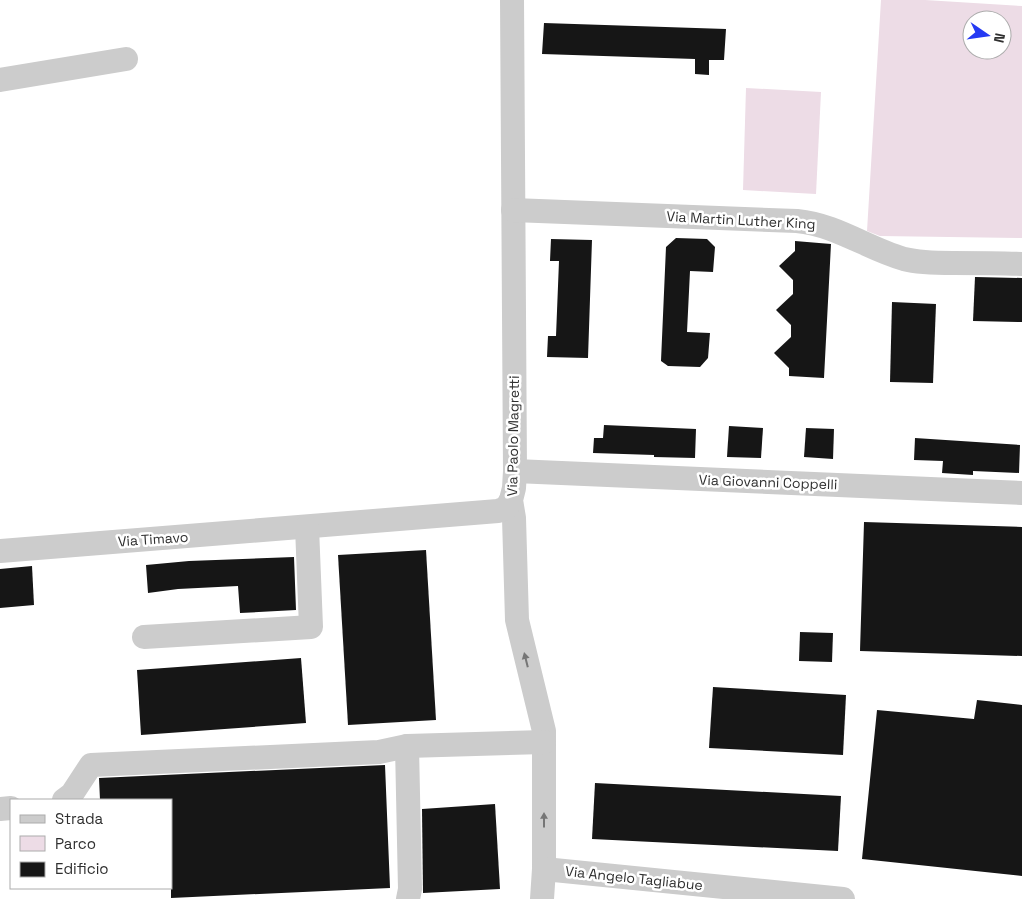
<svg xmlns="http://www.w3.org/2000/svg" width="1022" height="899" font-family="'Space Grotesk',sans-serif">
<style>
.green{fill:#eddce6;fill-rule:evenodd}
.building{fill:#161616}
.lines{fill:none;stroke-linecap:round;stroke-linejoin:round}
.minor{stroke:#ccc;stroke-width:24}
.oneway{fill:#767676}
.labels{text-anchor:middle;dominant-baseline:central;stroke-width:5;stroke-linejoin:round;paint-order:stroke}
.street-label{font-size:14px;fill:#2f2f2f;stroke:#fff}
</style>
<rect width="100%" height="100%" fill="#fff"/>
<g class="green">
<path d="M 881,0 L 925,0 L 1022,6 L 1022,238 L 880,236 L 867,231 ZM 972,20 L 1002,20 L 1002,50 L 972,50 Z"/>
<path d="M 746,88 L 821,92 L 816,194 L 743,190 Z"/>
</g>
<g class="building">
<path d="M 544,23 L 726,29 L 724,60 L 709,60 L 709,75 L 695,74 L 695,59 L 542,54 Z"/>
<path d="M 676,238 L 707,239 L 715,247 L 713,272 L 690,271 L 687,332 L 710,333 L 708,358 L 700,367 L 668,366 L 661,361 L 666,247 Z"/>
<path d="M 551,239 L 592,240 L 588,358 L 547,357 L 548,336 L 556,336 L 559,261 L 550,261 Z"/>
<path d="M 795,241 L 831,244 L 824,378 L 789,376 L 789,368 L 774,353 L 791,337 L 791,325 L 776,310 L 793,294 L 793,280 L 779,266 L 795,251 Z"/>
<path d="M 975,277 L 1022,278 L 1022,322 L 973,321 Z"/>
<path d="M 892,302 L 936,304 L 933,383 L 890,382 Z"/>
<path d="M 604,425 L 696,429 L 695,458 L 654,457 L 654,455 L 593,453 L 594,438 L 603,438 Z"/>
<path d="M 729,426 L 763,428 L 761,458 L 727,457 Z"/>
<path d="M 806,428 L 834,429 L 833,459 L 804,457 Z"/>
<path d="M 915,438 L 1020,445 L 1019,473 L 973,471 L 973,475 L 942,473 L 943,461 L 914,460 Z"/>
<path d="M 864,522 L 1022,527 L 1022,656 L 860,651 Z"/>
<path d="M 426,550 L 436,720 L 348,725 L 338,555 Z"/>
<path d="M 294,557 L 296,610 L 240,613 L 238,586 L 178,589 L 148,593 L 146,565 L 189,561 Z"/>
<path d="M 32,566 L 34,605 L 0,608 L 0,569 Z"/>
<path d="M 800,632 L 833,633 L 832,662 L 799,661 Z"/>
<path d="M 301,658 L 306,723 L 141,735 L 137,670 Z"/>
<path d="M 713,687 L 846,695 L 843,755 L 709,748 Z"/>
<path d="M 977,700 L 1022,705 L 1022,876 L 862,859 L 877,710 L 974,719 Z"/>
<path d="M 385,765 L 390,888 L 171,898 L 171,800 L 100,800 L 99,778 Z"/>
<path d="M 595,783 L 841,796 L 838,851 L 592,839 Z"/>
<path d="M 495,804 L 500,889 L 423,893 L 422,809 Z"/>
</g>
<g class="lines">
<g class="minor">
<path d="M 512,0 L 515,471 L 514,488 L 511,500 L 514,518 L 517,620 L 544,731 L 544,869 L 542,899"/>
<path d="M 0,80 L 126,59"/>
<path d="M 513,210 L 797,221 C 837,225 866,248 904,259 C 920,263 937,263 953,263 C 976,263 999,263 1022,264"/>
<path d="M 515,471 L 1022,493"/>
<path d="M 0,551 L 498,511 L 506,508 L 511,500"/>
<path d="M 144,637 L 311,627 L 307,527"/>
<path d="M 407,746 L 410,889 L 408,899"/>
<path d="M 64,800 L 72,794 L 91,765 L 379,752 L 407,746 L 544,742"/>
<path d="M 0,809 L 11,808"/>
<path d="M 544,869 L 843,899"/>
</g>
</g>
<defs><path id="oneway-solid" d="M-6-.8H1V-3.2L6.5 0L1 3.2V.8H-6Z" transform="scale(1.25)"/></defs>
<g class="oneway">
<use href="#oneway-solid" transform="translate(526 660) rotate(-104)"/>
<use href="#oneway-solid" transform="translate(544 820) rotate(-90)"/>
</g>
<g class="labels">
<g class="street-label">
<text transform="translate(741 220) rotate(3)">Via Martin Luther King</text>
<text transform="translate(513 436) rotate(-89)">Via Paolo Magretti</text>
<text transform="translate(768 482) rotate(2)">Via Giovanni Coppelli</text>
<text transform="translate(153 539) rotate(-4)">Via Timavo</text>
<text transform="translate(634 878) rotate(6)">Via Angelo Tagliabue</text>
</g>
</g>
<rect x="10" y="799" width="162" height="90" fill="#ffffff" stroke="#acacac"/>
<rect x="20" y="815" width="25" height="8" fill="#cccccc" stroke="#acacac"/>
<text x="55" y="824" font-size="15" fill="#2f2f2f">Strada</text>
<rect x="20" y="836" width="25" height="15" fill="#eddce6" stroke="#acacac"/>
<text x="55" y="849" font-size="15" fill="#2f2f2f">Parco</text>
<rect x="20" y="862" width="25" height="15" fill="#161616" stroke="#acacac"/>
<text x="55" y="874" font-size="15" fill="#2f2f2f">Edificio</text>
<g transform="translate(987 35) rotate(103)"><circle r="24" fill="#ffffff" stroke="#acacac"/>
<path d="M0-4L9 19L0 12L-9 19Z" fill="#253af3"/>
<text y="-8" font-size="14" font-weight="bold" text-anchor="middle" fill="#2f2f2f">N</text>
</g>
</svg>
